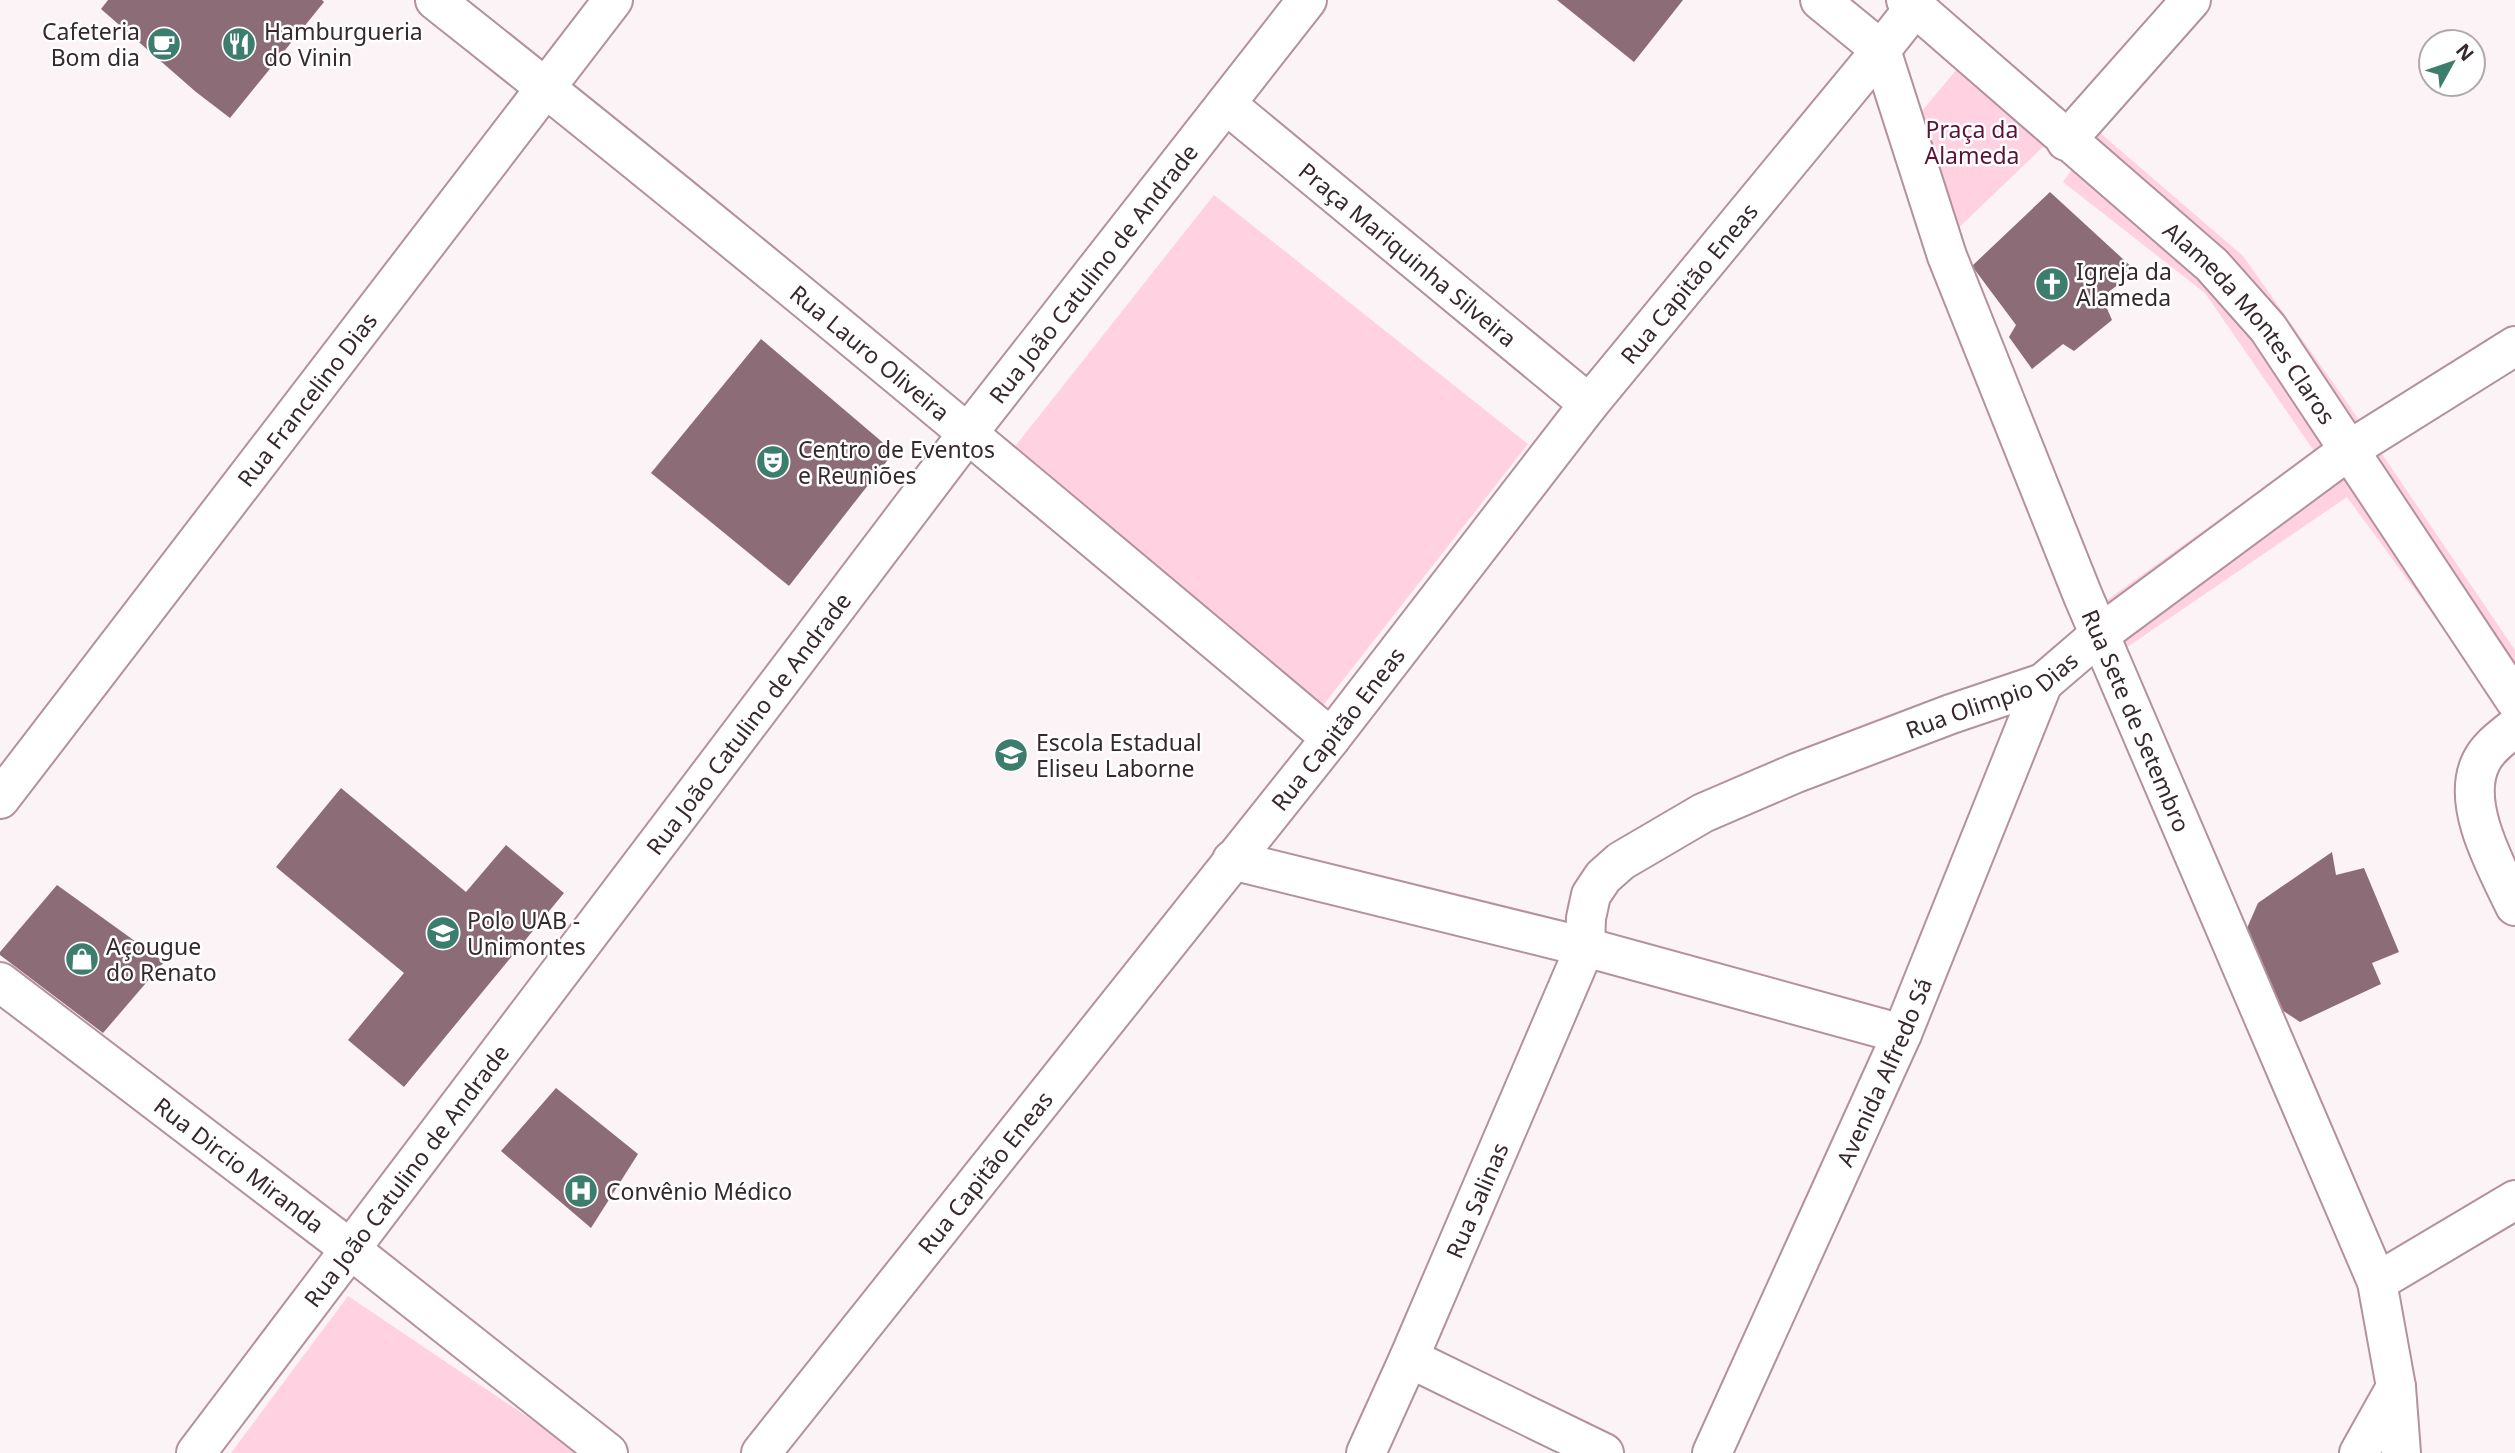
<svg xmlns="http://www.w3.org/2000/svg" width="2515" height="1453" font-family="'Noto Sans',sans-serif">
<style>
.green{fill:#ffd1e1}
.building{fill:#8c6c77}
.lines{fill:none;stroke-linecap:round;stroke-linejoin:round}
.minor-casing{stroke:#b3919d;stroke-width:42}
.tertiary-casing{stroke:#b3919d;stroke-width:42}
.minor{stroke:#fff;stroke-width:38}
.tertiary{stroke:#fff;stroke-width:38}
.labels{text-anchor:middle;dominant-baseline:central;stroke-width:5;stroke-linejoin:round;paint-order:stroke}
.poi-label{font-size:23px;fill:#36282d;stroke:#fff;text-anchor:start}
.park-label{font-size:23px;fill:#5b1236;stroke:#fff}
.street-label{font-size:23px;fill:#36282d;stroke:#fff}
</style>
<rect width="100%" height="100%" fill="#fbf3f6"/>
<g class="green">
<path d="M 1963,62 L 2047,143 L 1949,237 L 1911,124 Z"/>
<path d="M 2099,132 L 2243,256 L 2348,404 L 2515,650 L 2515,697 L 2502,709 L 2347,497 L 2120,652 L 2096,608 L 2314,451 L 2205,293 L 2063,182 Z"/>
<path d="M 1214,195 L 1528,444 L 1321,708 L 1006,458 Z"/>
<path d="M 348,1296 L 581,1453 L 231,1453 Z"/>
</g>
<g class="building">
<path d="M 108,0 L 322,0 L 324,2 L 230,118 L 196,92 L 101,9 Z"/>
<path d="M 1557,0 L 1683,0 L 1634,62 Z"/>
<path d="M 2050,192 L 2136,271 L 2102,297 L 2112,320 L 2074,351 L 2063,344 L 2032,369 L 2009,337 L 2016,325 L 1972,266 Z"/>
<path d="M 761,339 L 894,452 L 789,586 L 651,473 Z"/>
<path d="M 341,788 L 466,892 L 506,845 L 564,893 L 404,1087 L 348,1040 L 404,973 L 276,867 Z"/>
<path d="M 2332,852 L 2336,875 L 2364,868 L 2399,952 L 2372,963 L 2381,984 L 2300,1022 L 2267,1000 L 2244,935 L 2258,903 Z"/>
<path d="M 57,885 L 164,962 L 103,1033 L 0,955 L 0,952 Z"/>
<path d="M 556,1088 L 638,1154 L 591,1228 L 501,1151 Z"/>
</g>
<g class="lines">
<g class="minor-casing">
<g id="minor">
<path id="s1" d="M 435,0 C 739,240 1035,489 1331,738"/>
<path id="s2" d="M 1915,7 L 2212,265 L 2268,328 L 2515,700"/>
<path id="s3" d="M 1226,104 L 1589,404"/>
<path d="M 2066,141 L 2191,0"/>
<path d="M 2515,727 C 2503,737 2488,747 2481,762 C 2460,804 2497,868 2515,906"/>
<path id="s4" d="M 0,799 L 613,0"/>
<path d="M 1232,860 L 1585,947 L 1902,1034"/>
<path id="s5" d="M 0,982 L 350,1249 L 608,1453"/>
<path d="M 2377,1282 L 2396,1387 L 2401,1453"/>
<path d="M 1409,1358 L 1604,1453"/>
<path id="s6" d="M 196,1453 L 968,433 L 1307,0"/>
<path id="s7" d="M 761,1453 L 1331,738 L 1589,404 L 1881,50"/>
<path id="s8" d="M 1366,1453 L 1409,1358 L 1585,947 L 1586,918 L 1591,895 L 1603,877 L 1621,861 L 1703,813 L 1796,773 L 1951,714 L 2043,683 L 2099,635 L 2349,450 L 2515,346"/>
<path id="s9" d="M 1712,1453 L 1902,1034 L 2043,683"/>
<path d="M 2359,1453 L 2396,1387"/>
</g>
</g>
<g class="tertiary-casing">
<g id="tertiary">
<path d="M 1820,0 L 1881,50"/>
<path id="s10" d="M 1881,50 L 1947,256 L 2083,596 L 2377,1282 L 2515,1200"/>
<path d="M 1881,50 L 1915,7 L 1906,0"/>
</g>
</g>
<use href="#minor" class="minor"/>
<use href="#tertiary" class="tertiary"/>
</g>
<defs>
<g id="cafe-disc" transform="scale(1.75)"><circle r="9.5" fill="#3c7d6d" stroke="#fff"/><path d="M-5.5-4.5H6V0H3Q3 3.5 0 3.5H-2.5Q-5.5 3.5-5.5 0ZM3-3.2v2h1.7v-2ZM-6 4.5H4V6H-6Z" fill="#fff"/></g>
<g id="restaurant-disc" transform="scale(1.75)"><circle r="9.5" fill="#3c7d6d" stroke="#fff"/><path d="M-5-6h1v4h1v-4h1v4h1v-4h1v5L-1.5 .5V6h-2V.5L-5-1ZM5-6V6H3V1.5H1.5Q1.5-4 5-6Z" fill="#fff"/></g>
<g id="church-disc" transform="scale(1.75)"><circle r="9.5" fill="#3c7d6d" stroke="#fff"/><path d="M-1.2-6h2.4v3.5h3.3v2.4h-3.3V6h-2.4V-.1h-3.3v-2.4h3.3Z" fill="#fff"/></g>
<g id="theatre-disc" transform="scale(1.75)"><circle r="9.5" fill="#3c7d6d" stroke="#fff"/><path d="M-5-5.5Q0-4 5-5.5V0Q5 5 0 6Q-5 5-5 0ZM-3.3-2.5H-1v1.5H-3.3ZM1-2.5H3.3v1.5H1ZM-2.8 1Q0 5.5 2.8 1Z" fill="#fff"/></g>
<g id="university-disc" transform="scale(1.75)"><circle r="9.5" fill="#3c7d6d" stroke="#fff"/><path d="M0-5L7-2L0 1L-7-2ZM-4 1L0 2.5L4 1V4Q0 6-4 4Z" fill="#fff"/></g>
<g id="shop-disc" transform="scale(1.75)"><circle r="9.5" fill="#3c7d6d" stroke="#fff"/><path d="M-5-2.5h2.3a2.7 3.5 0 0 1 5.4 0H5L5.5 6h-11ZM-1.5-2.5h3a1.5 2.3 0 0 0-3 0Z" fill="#fff"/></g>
<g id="hospital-disc" transform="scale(1.75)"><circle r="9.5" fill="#3c7d6d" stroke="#fff"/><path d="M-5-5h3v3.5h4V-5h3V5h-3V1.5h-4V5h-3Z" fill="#fff"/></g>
</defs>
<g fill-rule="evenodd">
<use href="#cafe-disc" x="164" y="44"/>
<use href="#restaurant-disc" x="239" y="44"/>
<use href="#church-disc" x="2052" y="284"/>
<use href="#theatre-disc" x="773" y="462"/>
<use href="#university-disc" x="1011" y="755"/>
<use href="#university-disc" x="443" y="933"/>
<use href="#shop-disc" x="82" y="959"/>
<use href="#hospital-disc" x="581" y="1191"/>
</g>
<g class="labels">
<g class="poi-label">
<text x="140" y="31" text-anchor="end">Cafeteria<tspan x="140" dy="26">Bom dia</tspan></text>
<text x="264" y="31">Hamburgueria<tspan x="264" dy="26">do Vinin</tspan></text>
<text x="2076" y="271">Igreja da<tspan x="2076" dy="26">Alameda</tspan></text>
<text x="798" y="449">Centro de Eventos<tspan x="798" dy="26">e Reuniões</tspan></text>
<text x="1036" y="742">Escola Estadual<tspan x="1036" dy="26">Eliseu Laborne</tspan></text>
<text x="467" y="920">Polo UAB -<tspan x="467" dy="26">Unimontes</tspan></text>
<text x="106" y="946">Açougue<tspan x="106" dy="26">do Renato</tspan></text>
<text x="606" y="1191">Convênio Médico</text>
</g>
<g class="park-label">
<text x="1972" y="129">Praça da<tspan x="1972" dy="26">Alameda</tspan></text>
</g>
<g class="street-label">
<text stroke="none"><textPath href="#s3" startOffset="236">Praça Mariquinha Silveira</textPath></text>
<text stroke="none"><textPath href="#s6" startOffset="1482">Rua João Catulino de Andrade</textPath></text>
<text stroke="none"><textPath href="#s7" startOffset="1493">Rua Capitão Eneas</textPath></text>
<text stroke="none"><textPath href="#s2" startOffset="462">Alameda Montes Claros</textPath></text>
<text stroke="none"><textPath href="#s1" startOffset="560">Rua Lauro Oliveira</textPath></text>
<text stroke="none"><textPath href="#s4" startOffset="504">Rua Francelino Dias</textPath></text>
<text stroke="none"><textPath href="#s8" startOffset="1057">Rua Olimpio Dias</textPath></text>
<text stroke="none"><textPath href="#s10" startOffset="718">Rua Sete de Setembro</textPath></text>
<text stroke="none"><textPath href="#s6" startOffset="915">Rua João Catulino de Andrade</textPath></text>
<text stroke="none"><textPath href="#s7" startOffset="926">Rua Capitão Eneas</textPath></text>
<text stroke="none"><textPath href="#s9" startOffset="418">Avenida Alfredo Sá</textPath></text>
<text stroke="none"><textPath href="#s5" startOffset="301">Rua Dircio Miranda</textPath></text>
<text stroke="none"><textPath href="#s7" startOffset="359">Rua Capitão Eneas</textPath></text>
<text stroke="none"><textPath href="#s6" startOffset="348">Rua João Catulino de Andrade</textPath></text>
<text stroke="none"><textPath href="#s8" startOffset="276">Rua Salinas</textPath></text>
</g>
</g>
<g transform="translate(2452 63) rotate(50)"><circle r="33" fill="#ffffff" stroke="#afa9ab" stroke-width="2"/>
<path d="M0-5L12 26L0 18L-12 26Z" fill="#3c7d6d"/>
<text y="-10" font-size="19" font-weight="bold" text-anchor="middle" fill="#36282d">N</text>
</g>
</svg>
